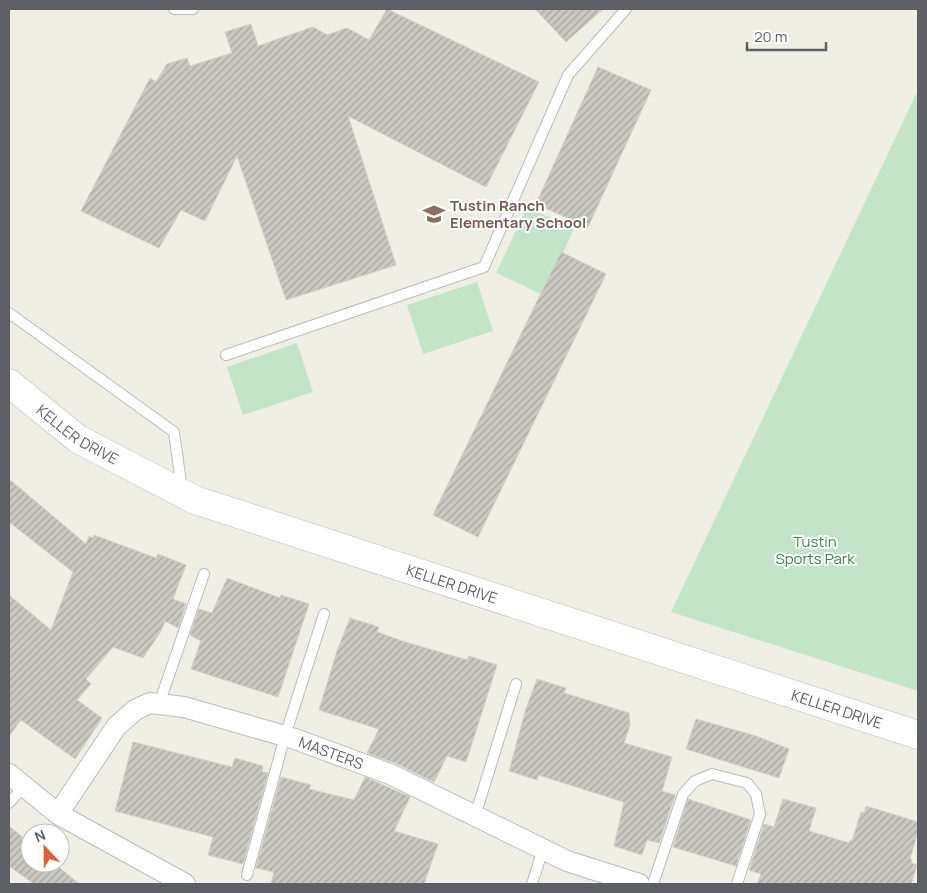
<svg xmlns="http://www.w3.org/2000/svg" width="927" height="893" font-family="Manrope,sans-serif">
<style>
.green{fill:#c4e4c9}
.building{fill:url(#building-hatch);stroke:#d2d0c4}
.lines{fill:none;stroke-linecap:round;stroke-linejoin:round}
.lane-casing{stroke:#babbc0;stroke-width:12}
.street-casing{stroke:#babbc0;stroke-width:22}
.secondary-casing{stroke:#b9bac0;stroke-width:29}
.lane{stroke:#fff;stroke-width:10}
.street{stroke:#fff;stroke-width:20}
.secondary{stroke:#fff;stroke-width:28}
.labels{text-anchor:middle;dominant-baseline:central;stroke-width:4;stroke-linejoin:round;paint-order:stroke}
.education-label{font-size:15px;font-weight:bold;fill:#785e54;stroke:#fff;text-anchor:start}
.street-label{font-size:15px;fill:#5d5f64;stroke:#fff}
.park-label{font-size:15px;fill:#3c844b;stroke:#fff}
</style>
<defs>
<pattern id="building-hatch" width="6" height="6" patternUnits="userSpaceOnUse" patternTransform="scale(1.25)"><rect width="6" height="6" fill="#cac8c2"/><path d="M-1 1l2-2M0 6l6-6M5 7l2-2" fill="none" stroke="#a7a6a1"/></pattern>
</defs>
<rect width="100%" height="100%" fill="#eeeee5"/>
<g class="green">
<path d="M 918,90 L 918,691 L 671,612 Z"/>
<path d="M 527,207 L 574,229 L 543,295 L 496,273 Z"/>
<path d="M 477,282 L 493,331 L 423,354 L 407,305 Z"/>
<path d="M 297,343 L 313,392 L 243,415 L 227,367 Z"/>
</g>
<g class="building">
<path d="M 387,9 L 539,82 L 486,187 L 348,116 L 396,265 L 286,300 L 237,156 L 205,221 L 181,210 L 159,248 L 81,211 L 150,78 L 156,82 L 167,64 L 187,58 L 190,66 L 232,53 L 225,32 L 251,24 L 258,46 L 313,27 L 327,35 L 347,28 L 369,40 Z"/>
<path d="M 535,9 L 603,9 L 566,42 Z"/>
<path d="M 598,67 L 651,90 L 588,227 L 536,204 Z"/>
<path d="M 561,252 L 606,274 L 478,537 L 433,515 Z"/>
<path d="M 9,479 L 86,544 L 89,536 L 93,538 L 94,535 L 156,558 L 158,554 L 186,565 L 173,599 L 186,604 L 178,628 L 165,621 L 161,631 L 143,658 L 113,647 L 86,679 L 91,684 L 77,700 L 102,718 L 75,759 L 21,720 L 9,736 L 9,595 L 51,630 L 73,572 L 9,522 Z"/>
<path d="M 227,578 L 280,598 L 281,595 L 309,604 L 278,697 L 191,669 L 201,641 L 190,635 L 199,609 L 212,613 Z"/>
<path d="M 350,618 L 379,627 L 377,632 L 402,641 L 467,660 L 469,656 L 497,665 L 466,762 L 447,756 L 434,782 L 395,763 L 367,753 L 379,729 L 319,710 L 337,651 Z"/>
<path d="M 537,679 L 566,688 L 564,693 L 629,713 L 630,725 L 624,743 L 672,757 L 662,791 L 675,795 L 659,843 L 647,840 L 642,855 L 614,846 L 624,802 L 538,775 L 537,780 L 509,771 L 525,712 Z"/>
<path d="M 696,719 L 756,736 L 789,749 L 779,778 L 686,749 Z"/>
<path d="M 133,742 L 232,767 L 235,758 L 263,766 L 262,772 L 268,773 L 243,864 L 208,855 L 213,837 L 115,811 Z"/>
<path d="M 281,777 L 311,785 L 309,789 L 354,800 L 365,777 L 410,797 L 394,831 L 438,844 L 424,884 L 271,884 L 274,872 L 256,868 Z"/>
<path d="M 688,799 L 751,820 L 736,866 L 673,847 Z"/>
<path d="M 783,799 L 816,808 L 809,831 L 849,843 L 850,840 L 852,841 L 861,812 L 864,813 L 866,806 L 918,822 L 918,831 L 910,859 L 912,860 L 911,863 L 917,865 L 911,884 L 757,884 L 761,874 L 749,870 L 764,824 L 774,827 Z"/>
<path d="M 9,826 L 30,843 L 30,863 L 54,863 L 79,884 L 34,884 L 9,866 Z"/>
</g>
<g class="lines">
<g class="lane-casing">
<g id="lane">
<path d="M 174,9 L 193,9"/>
<path d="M 9,313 L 174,432 L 182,490"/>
<path d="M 226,355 L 484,267 L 568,75 L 626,9"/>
<path d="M 159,704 L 204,574"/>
<path d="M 9,803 L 24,786"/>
<path d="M 475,816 L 516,684"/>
<path d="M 247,875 L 285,736 L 324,614"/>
<path d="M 532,884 L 543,849"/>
<path d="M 653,884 L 683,794 L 695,781 L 712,774 L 747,783 L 756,794 L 760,814 L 737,884"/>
</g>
</g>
<g class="street-casing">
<g id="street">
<path d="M 9,774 L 58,814 L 185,884"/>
<path id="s1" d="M 58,814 L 116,727 L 135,710 L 150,703 L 159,704 L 184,707 L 295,739 L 390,774 L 567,861 L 639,884"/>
</g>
</g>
<g class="secondary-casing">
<g id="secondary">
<path id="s2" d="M 9,383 L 78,439 L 195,500 L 918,735"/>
</g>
</g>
<use href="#lane" class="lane"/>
<use href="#street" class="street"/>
<use href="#secondary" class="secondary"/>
</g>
<defs>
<g id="school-bare" transform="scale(1.725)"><path d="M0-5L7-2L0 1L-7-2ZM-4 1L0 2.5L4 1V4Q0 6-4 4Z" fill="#8d6e63" stroke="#fff" stroke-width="2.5" paint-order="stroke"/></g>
</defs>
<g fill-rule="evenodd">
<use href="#school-bare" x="434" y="214"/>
</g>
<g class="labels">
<g class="education-label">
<text x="450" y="205">Tustin Ranch<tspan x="450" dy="17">Elementary School</tspan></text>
</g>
<g class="street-label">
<text stroke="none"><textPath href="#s2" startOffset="86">KELLER DRIVE</textPath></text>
<text stroke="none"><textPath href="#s2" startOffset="491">KELLER DRIVE</textPath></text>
<text stroke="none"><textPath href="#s2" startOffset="896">KELLER DRIVE</textPath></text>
<text stroke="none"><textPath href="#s1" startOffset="335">MASTERS</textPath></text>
</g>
<g class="park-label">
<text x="815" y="541">Tustin<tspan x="815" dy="17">Sports Park</tspan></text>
</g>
</g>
<rect width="927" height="893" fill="none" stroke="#5d5f64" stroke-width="20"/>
<g transform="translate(45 848) rotate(338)"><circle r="24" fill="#ffffff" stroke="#bebfc1"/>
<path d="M0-4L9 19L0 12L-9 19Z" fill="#dc633d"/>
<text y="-8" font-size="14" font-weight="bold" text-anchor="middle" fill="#5d5f64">N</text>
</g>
<path d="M747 42v8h79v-8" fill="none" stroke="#5d5f64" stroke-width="2.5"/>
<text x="754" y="42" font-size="15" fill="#5d5f64" stroke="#ffffff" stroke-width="4" paint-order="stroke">20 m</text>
</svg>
